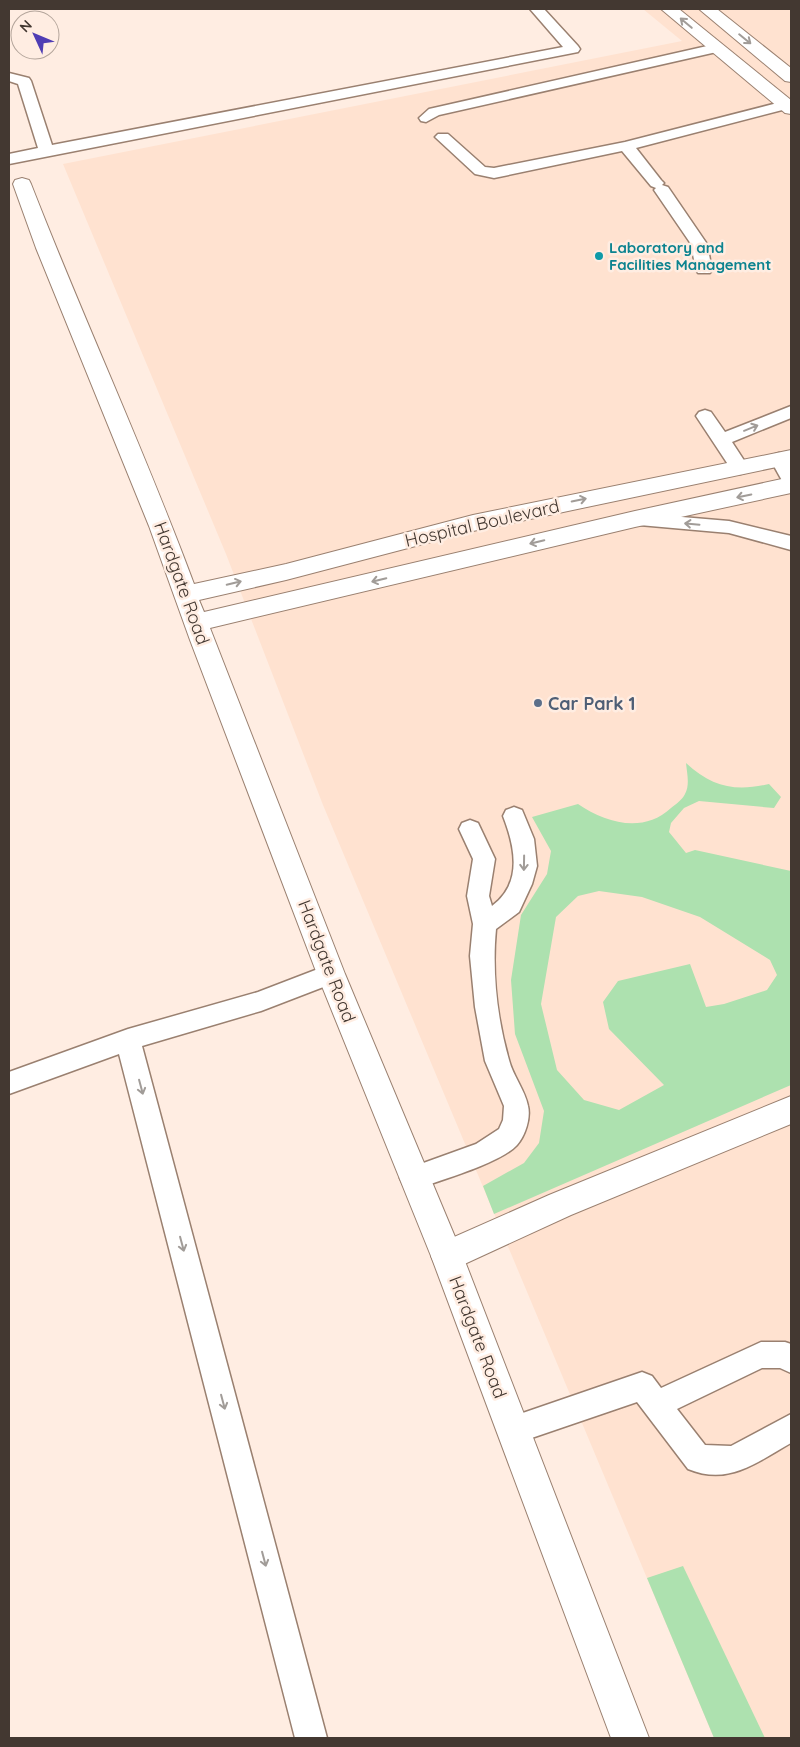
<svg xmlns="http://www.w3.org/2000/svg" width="800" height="1747" font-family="Quicksand,sans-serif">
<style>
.built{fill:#ffe2d0}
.green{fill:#ade1af;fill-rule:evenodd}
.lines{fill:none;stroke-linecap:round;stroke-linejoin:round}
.service-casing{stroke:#9a8070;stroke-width:3}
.pedestrian-casing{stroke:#9a8070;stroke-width:2}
.minor-casing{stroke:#9a8070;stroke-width:2}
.service{fill:#fff;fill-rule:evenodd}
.pedestrian{fill:#fff;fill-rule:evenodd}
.minor{fill:#fff;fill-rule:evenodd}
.oneway{stroke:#a19c98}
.culture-dot{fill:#0f9aa8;stroke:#ffede2;stroke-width:2}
.service-dot{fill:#5c6f8a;stroke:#ffede2;stroke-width:2}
.labels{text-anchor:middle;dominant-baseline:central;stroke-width:5;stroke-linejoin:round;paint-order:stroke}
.far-culture-label{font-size:15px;font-weight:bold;fill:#0d838f;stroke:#ffede2;text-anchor:start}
.street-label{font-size:18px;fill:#433831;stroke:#ffede2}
.service-label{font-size:18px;font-weight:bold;fill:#4e5e75;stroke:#ffede2;text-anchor:start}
</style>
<rect width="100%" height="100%" fill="#ffede2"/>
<path class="built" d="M 643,9 L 791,9 L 791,1738 L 714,1738 L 323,805 L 226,554 L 63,164 L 682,41 Z"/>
<g class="green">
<path d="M 686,763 C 712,787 735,792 769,784 L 781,797 L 774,808 L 699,801 L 684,808 L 671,823 L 669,832 L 686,853 L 695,850 L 791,871 L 791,1085 L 494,1214 L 483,1186 L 524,1163 L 539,1143 L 544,1111 L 515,1034 L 511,980 L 521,915 L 547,874 L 551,851 L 532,817 L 578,804 C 606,823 643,834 671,808 C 676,804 682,800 685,794 C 690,785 687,773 686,763 ZM 599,891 L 642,897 L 700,917 L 770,960 L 777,975 L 767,990 L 724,1004 L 706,1007 L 690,964 L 618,981 L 603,1002 L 609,1029 L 664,1085 L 619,1110 L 584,1100 L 557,1070 L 541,1004 L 556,917 L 578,896 Z"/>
<path d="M 683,1566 L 765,1738 L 714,1738 L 647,1578 Z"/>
</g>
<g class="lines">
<g class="service-casing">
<g id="service">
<path d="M 530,9 L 544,9 L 578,46 L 580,49 L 578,52 L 9,164 L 9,154 L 38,148 L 18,84 L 9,81 L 9,73 L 29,78 L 31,81 L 52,145 L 563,47 Z"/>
<path d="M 716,44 L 721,45 L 723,48 L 721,51 L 439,115 L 426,122 L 421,121 L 419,118 L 429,109 Z"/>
<path d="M 785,101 L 791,103 L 790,108 L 636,148 L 661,180 L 664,183 L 662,185 L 668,187 L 707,244 L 712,270 L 710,273 L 698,273 L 696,270 L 691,244 L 654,190 L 656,188 L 651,186 L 622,151 L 494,178 L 475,174 L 435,137 L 438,134 L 448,134 L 485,167 L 494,168 L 625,142 Z"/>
<path d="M 791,406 L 791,418 L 732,442 L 749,468 L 747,472 L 740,474 L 733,472 L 696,416 L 699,412 L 705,410 L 711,412 L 725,432 Z"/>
<path d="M 779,453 L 785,455 L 791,464 L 791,486 L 784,484 L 770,459 L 773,455 Z"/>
<path d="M 635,513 L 729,521 L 791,536 L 791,550 L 729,533 L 628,524 L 626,519 L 628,514 Z"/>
<path d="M 514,807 L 522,810 L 534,839 L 537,866 L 532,884 L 519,912 L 496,929 C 492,971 497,1018 509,1060 C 513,1076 525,1090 528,1106 C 531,1118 525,1136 517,1145 C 501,1163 438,1181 413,1190 L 404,1186 L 400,1178 L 404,1170 L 476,1144 L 499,1129 L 503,1120 L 504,1106 L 485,1061 L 475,1007 L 470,956 L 473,924 L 467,896 L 473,859 L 459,829 L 462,823 L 470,820 L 478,823 L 495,859 L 489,896 L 492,906 C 523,883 515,847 503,816 L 506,810 Z"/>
<path d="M 331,964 L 339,967 L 343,974 L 339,981 L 261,1011 L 142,1046 L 327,1738 L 295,1738 L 119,1054 L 9,1094 L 9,1072 L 128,1029 L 258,992 Z"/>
<path d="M 761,1342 L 785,1342 L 791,1344 L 791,1373 L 780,1368 L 762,1368 L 677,1409 L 705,1445 L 731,1446 L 791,1414 L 791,1443 C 757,1462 729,1486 688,1469 L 637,1402 L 514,1444 L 504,1440 L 500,1430 L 504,1420 L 514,1416 L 642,1372 L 652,1376 L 661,1388 Z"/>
</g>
</g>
<g class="pedestrian-casing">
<path id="pedestrian" d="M 791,1096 L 791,1124 L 571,1215 L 458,1267 L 447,1271 L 436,1267 L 431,1256 L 436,1245 L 549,1195 Z"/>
</g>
<g class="minor-casing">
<g id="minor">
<path d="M 661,9 L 679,9 L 791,100 L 791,114 L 785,113 Z"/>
<path d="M 699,9 L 717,9 L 791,68 L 791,82 L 785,81 Z"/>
<path d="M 22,178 L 29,180 L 31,184 C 83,318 144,449 194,584 L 286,564 L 473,515 L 791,450 L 791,464 L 473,531 L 286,580 L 199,600 L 204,612 L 635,511 L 791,477 L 791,493 L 635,527 L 210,628 L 345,974 L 463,1256 L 649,1738 L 611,1738 L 431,1256 L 317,974 L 190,640 L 149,526 L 36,248 L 13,184 L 15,180 Z"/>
</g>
</g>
<use href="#service" class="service"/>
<use href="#pedestrian" class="pedestrian"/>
<use href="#minor" class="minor"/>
</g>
<defs><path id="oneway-shaft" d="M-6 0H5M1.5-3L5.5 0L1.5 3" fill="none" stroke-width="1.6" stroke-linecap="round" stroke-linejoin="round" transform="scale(1.25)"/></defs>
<g class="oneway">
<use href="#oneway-shaft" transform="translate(686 23) rotate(-140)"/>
<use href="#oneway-shaft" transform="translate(745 39) rotate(39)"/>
<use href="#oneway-shaft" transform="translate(751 428) rotate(-22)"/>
<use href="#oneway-shaft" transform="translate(744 496) rotate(168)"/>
<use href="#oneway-shaft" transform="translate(579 500) rotate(-12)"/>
<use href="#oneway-shaft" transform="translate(692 524) rotate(-175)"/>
<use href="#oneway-shaft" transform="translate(537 542) rotate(167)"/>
<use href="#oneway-shaft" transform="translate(379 580) rotate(167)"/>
<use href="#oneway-shaft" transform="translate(234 583) rotate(-13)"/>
<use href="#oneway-shaft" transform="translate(524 863) rotate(91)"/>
<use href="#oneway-shaft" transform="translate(141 1087) rotate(75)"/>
<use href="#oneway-shaft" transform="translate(182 1244) rotate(75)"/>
<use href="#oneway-shaft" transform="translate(223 1402) rotate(75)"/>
<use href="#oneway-shaft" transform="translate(264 1559) rotate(75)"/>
</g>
<circle class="culture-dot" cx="599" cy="256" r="5"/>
<circle class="service-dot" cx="538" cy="703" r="5"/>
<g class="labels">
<g class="far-culture-label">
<text x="609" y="247">Laboratory and<tspan x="609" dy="17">Facilities Management</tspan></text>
</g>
<g class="street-label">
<text transform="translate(482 523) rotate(-13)">Hospital Boulevard</text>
<text transform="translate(182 583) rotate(70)">Hardgate Road</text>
<text transform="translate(327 961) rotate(69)">Hardgate Road</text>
<text transform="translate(478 1337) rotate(69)">Hardgate Road</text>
</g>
<g class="service-label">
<text x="548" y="703">Car Park 1</text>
</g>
</g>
<rect width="800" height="1747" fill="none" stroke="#433831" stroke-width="20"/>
<g transform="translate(35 35) rotate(314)"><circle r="24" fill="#ffede2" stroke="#b4a59b"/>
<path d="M0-4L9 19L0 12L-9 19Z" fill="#4f3db4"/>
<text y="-8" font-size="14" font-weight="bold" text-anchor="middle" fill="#433831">N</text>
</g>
</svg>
